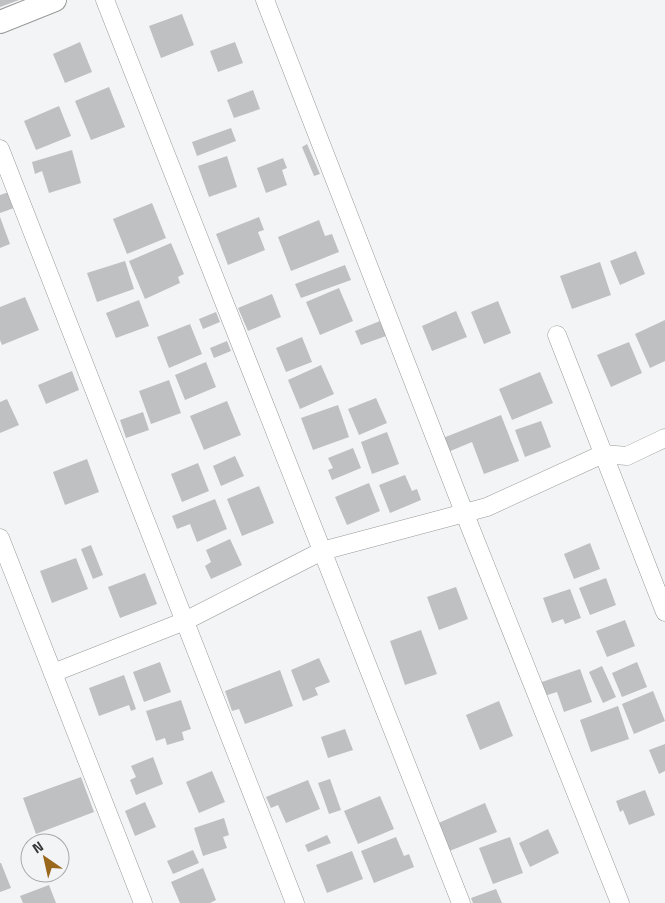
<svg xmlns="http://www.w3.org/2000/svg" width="665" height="903" font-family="'Titillium Web',sans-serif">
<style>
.building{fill:#bfc0c1}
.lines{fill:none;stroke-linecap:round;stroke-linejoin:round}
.minor-casing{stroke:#999a9a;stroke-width:19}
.tertiary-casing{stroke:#999a9a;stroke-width:24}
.minor{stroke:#fff;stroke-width:18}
.tertiary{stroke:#fff;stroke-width:22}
</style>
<rect width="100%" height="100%" fill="#f3f4f5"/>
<g class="building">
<path d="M 0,0 L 19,0 L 0,7 Z"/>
<path d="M 182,14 L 194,45 L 161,58 L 149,26 Z"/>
<path d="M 80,42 L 92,72 L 65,83 L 53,54 Z"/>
<path d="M 235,42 L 243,63 L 218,72 L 210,51 Z"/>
<path d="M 109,87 L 125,127 L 91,140 L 75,101 Z"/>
<path d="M 253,90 L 260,109 L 234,118 L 227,100 Z"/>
<path d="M 59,106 L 71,136 L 36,150 L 24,121 Z"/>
<path d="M 231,128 L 236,141 L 197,156 L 192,142 Z"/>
<path d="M 307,144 L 320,174 L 314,176 L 302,147 Z"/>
<path d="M 72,150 L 81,183 L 49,193 L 42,171 L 35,174 L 32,162 Z"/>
<path d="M 227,156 L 237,187 L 209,197 L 198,166 Z"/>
<path d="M 283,158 L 287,168 L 282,170 L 287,185 L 266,193 L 257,168 Z"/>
<path d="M 9,192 L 14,208 L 0,213 L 0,195 Z"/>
<path d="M 152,203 L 166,238 L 127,254 L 113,219 Z"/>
<path d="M 0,217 L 10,244 L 0,248 Z"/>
<path d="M 259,217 L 264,230 L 258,232 L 265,250 L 228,265 L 216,234 Z"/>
<path d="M 319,220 L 325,236 L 332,234 L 339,252 L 291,271 L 278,237 Z"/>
<path d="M 171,243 L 184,274 L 178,277 L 180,283 L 145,299 L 129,261 Z"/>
<path d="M 636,251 L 645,274 L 620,285 L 610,261 Z"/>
<path d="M 125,261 L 134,289 L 97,302 L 87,273 Z"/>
<path d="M 600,262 L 611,295 L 572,309 L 560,276 Z"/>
<path d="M 345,265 L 351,280 L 301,298 L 295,284 Z"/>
<path d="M 339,288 L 353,321 L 320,335 L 306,302 Z"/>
<path d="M 272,294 L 281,317 L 248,331 L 238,308 Z"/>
<path d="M 25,297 L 39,330 L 2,345 L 0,340 L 0,307 Z"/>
<path d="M 139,300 L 149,326 L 116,338 L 106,313 Z"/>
<path d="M 498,301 L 511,333 L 484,344 L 471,312 Z"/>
<path d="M 456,311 L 467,337 L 432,351 L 422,326 Z"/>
<path d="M 216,312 L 220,322 L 203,329 L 199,319 Z"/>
<path d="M 665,320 L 665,361 L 650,368 L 635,334 Z"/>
<path d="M 380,321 L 386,336 L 361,345 L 355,331 Z"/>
<path d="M 190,324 L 202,354 L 169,368 L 157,337 Z"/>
<path d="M 302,337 L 312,362 L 286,372 L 276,348 Z"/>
<path d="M 227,341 L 231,351 L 214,358 L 210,348 Z"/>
<path d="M 629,342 L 642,373 L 611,387 L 597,355 Z"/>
<path d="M 206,362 L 216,387 L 185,400 L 175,375 Z"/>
<path d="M 321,365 L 334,394 L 300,409 L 288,380 Z"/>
<path d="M 72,371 L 79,390 L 46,404 L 38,385 Z"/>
<path d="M 540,372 L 553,403 L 512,420 L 499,389 Z"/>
<path d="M 169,380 L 181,413 L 151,424 L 139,391 Z"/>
<path d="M 376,398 L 387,423 L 359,435 L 348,409 Z"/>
<path d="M 7,399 L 19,425 L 0,433 L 0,402 Z"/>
<path d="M 227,401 L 241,435 L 204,450 L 190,416 Z"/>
<path d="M 338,405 L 349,437 L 313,450 L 301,418 Z"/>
<path d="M 143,412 L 149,430 L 126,438 L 120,420 Z"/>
<path d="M 501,415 L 519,461 L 484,474 L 472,442 L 448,452 L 443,438 Z"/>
<path d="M 541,421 L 551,447 L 525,457 L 515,430 Z"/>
<path d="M 387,432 L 399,464 L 372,474 L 361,442 Z"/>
<path d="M 353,448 L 361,468 L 332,480 L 328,470 L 333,468 L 328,458 Z"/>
<path d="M 235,456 L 244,476 L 221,486 L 213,466 Z"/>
<path d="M 87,459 L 99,492 L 65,505 L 53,472 Z"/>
<path d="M 198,463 L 209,491 L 182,502 L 171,474 Z"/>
<path d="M 405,475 L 412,491 L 417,489 L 421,500 L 390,513 L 379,485 Z"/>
<path d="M 369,483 L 380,511 L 347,525 L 335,497 Z"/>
<path d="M 259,486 L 274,523 L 242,536 L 227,499 Z"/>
<path d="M 215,499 L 227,529 L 197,542 L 190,524 L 177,529 L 172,516 Z"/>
<path d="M 230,539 L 242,565 L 211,579 L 205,566 L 211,562 L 206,550 Z"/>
<path d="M 590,543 L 600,569 L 574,579 L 564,554 Z"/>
<path d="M 91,545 L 103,575 L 93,579 L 81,549 Z"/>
<path d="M 76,558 L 88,589 L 52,603 L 40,571 Z"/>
<path d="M 145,573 L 157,604 L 120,618 L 108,587 Z"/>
<path d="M 606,578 L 616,605 L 590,615 L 579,588 Z"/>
<path d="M 456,587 L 468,619 L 439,630 L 427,597 Z"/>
<path d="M 570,589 L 581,618 L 565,624 L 563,619 L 552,623 L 543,598 Z"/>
<path d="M 625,620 L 635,646 L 607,657 L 596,631 Z"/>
<path d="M 421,630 L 437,674 L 405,685 L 390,641 Z"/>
<path d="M 319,658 L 330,682 L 315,688 L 318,695 L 303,701 L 291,670 Z"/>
<path d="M 160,662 L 171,692 L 144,702 L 133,672 Z"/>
<path d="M 637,662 L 647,687 L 622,697 L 612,673 Z"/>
<path d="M 602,666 L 616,697 L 603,703 L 589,672 Z"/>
<path d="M 580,669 L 592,702 L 564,712 L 557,692 L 544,696 L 539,683 Z"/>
<path d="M 280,670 L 293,706 L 245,724 L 239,709 L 232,711 L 225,691 Z"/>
<path d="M 124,675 L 136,709 L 131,711 L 129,705 L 99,716 L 89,688 Z"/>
<path d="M 653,691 L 665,721 L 634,734 L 622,704 Z"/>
<path d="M 181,700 L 191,729 L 182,732 L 184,740 L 167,745 L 165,738 L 156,741 L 146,711 Z"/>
<path d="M 499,701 L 513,736 L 480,750 L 466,715 Z"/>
<path d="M 618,706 L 629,739 L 591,752 L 580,720 Z"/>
<path d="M 345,729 L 353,750 L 328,758 L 321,737 Z"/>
<path d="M 665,744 L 665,771 L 659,774 L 649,750 Z"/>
<path d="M 153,757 L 163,784 L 136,795 L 130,780 L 136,777 L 131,766 Z"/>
<path d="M 212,771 L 225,802 L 199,813 L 186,782 Z"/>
<path d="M 81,777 L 94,812 L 36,834 L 23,798 Z"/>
<path d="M 330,779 L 341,810 L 329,814 L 318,783 Z"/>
<path d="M 308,780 L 320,809 L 286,823 L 278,805 L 271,808 L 266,797 Z"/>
<path d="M 645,790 L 655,815 L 629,825 L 623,810 L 620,812 L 616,801 Z"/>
<path d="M 380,796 L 394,829 L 358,844 L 344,811 Z"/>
<path d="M 145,802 L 156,827 L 135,836 L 125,811 Z"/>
<path d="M 485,803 L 497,832 L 447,852 L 436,824 Z"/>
<path d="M 224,818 L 229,835 L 223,837 L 227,848 L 203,856 L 194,828 Z"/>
<path d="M 548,829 L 559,853 L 530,867 L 519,843 Z"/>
<path d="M 327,835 L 331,843 L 308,852 L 305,845 Z"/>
<path d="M 396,837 L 404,856 L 409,854 L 414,867 L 374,883 L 361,851 Z"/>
<path d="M 510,837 L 523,873 L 493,884 L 479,848 Z"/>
<path d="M 193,850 L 199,863 L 173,874 L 167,861 Z"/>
<path d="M 352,851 L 363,879 L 327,893 L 316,865 Z"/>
<path d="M 0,863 L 1,863 L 11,888 L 0,892 Z"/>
<path d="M 203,868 L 216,900 L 210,903 L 180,903 L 171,882 Z"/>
<path d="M 49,885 L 56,903 L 23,903 L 20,896 Z"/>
<path d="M 496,889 L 502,903 L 473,903 L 471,898 Z"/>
</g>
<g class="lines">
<g class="minor-casing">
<g id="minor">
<path d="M 105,0 L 461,903"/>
<path d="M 265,0 L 464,512 L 620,903"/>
<path d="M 0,149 L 295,903"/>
<path d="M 557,335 L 665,612"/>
<path d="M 0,538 L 143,903"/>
<path d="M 53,673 L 185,621 L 322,551 L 487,507 L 603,454 L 627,456 L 665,438"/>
</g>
</g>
<g class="tertiary-casing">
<path id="tertiary" d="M 0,22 L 55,0"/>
</g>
<use href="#minor" class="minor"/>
<use href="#tertiary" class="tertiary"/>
</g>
<g transform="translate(45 858) rotate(326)"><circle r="24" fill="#f3f4f5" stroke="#a8a9a9"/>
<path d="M0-4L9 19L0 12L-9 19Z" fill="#9a681d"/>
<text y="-8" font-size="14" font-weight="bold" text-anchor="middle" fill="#373838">N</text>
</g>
</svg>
